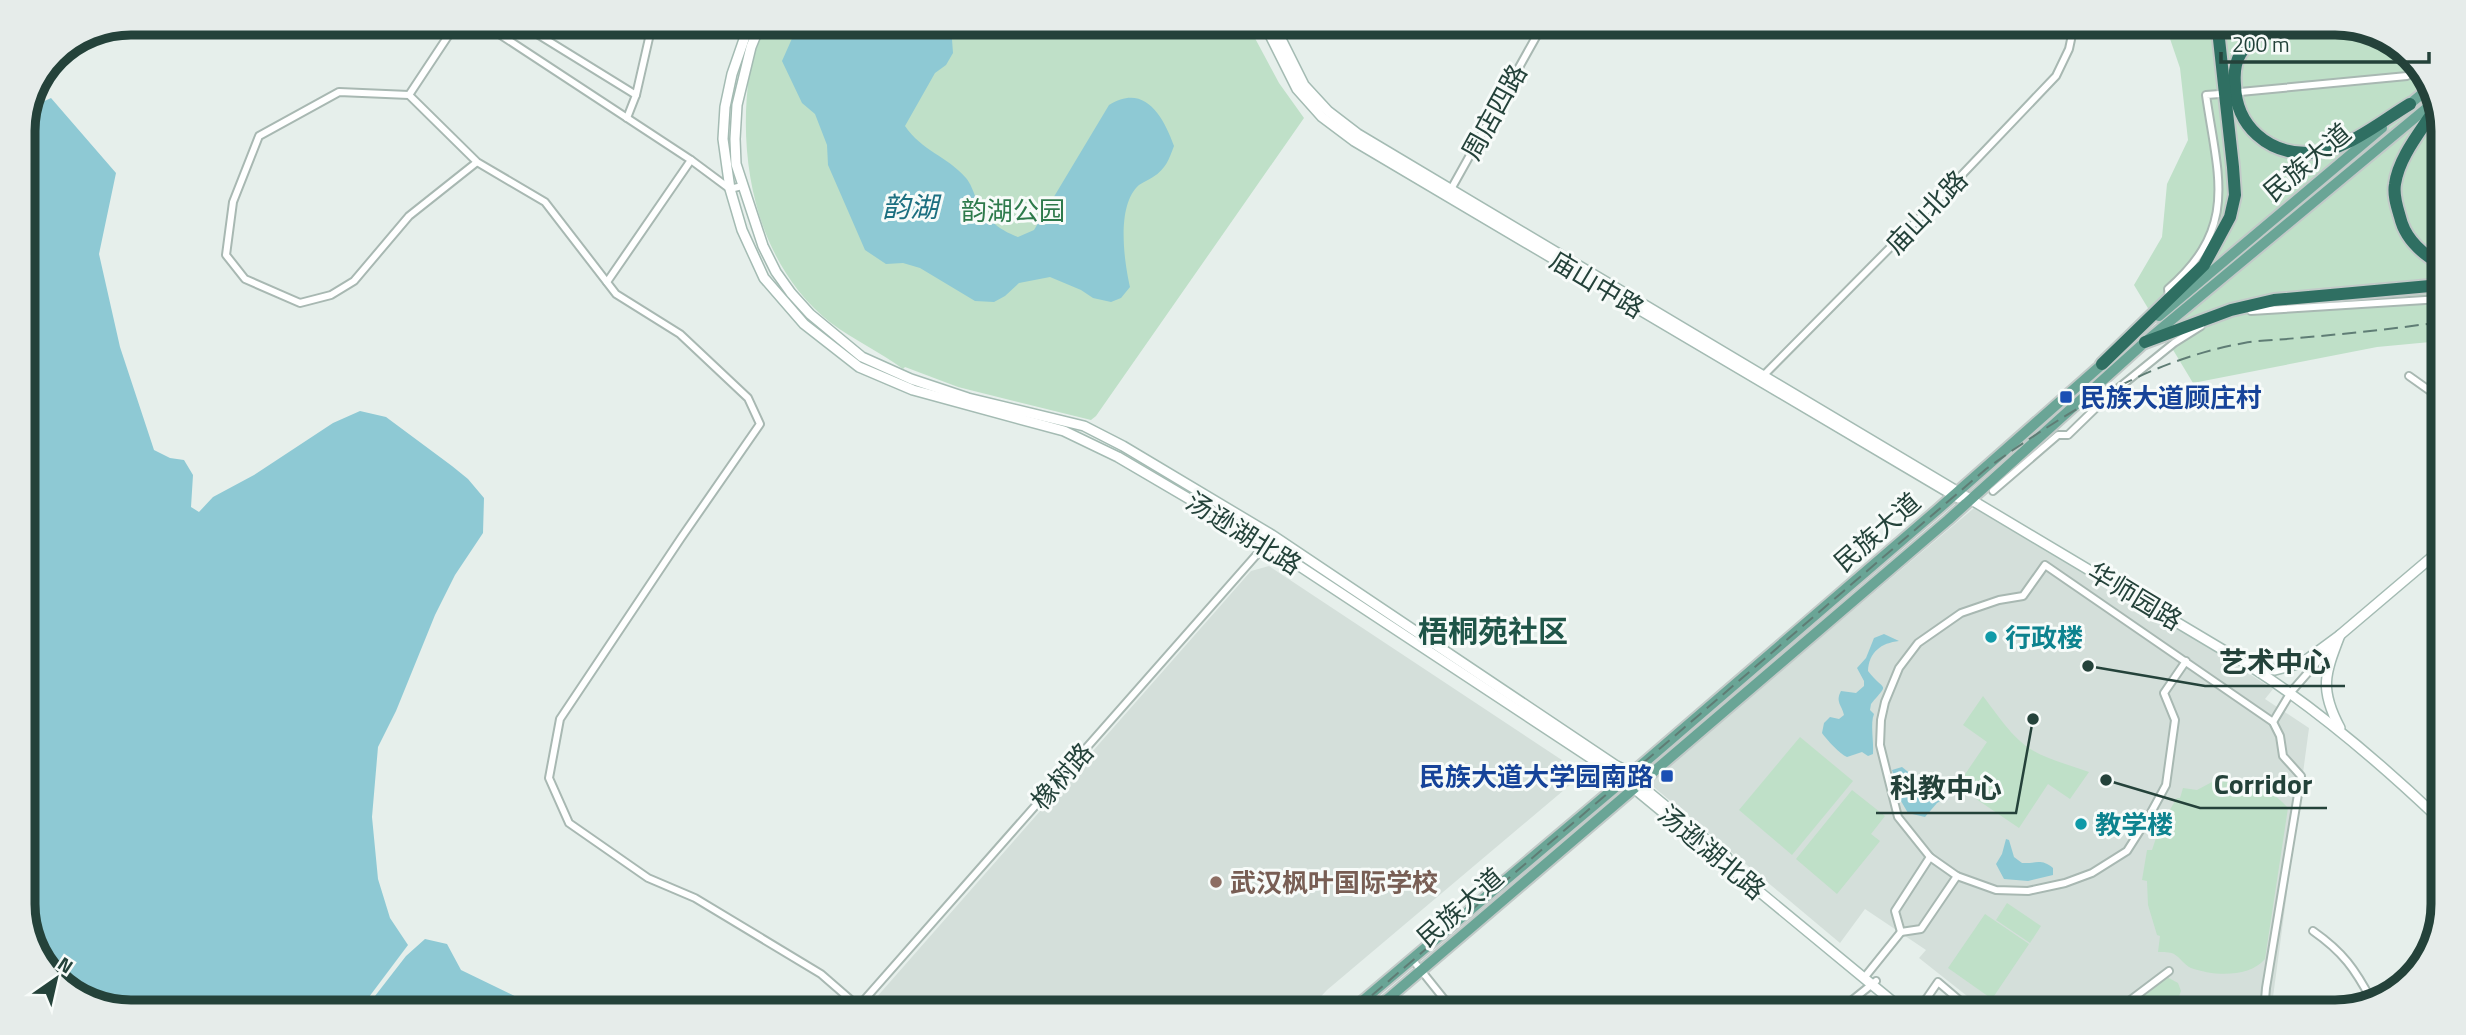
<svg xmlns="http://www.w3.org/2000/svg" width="2466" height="1035" font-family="'Titillium Web','Noto Sans SC',sans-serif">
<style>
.built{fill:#d4dfda}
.green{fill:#bfe0c8}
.water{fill:#8ec9d4}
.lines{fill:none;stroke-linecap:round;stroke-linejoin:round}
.street-casing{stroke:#a8b8b2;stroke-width:10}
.secondary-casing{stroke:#a4bbb3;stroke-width:12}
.primary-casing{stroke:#c2cac8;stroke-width:14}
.highway-casing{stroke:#c2cac8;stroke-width:16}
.street{stroke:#fff;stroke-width:6}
.secondary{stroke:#fff;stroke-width:9}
.primary{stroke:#6aa596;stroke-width:10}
.highway{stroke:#2f6f62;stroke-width:12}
.rail{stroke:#5f7d75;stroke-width:2;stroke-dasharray:14 7;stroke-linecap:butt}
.transit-dot{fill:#1a4fb4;stroke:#f7fbf9;stroke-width:2.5}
.culture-dot{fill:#0f9aa8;stroke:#f7fbf9;stroke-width:2.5}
.education-dot{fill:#8d6e63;stroke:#f7fbf9;stroke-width:2.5}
.labels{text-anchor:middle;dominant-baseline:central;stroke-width:6;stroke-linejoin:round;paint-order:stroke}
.street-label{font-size:26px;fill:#24423a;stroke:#f7fbf9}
.park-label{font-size:26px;fill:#2d7a4b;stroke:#f7fbf9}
.transit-label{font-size:26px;font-weight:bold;fill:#164399;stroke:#f7fbf9;text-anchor:start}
.culture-label{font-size:26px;font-weight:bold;fill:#0d838f;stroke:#f7fbf9;text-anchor:start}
.education-label{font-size:26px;font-weight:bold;fill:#785e54;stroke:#f7fbf9;text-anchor:start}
.water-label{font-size:28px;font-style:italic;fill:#1c6f80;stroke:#f7fbf9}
.quarter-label{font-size:30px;font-weight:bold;fill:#1f5548;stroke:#f7fbf9}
.rim{fill:none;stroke:#24423a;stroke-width:9}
.leader{fill:none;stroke:#24423a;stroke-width:2.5}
.callout-dot{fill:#24423a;stroke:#f7fbf9;stroke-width:2.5}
.callout-label{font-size:28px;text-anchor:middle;font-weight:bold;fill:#24423a;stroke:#f7fbf9;stroke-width:6;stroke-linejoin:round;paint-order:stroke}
</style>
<rect width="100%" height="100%" fill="#e6efeb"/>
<g class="built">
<path d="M 1974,508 L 2149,610 L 2273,689 L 2265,699 L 2309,728 L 2271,1012 L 1986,1011 L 1919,958 L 1926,950 L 1865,909 L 1840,943 L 1649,783 Z"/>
<path d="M 1269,566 L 1583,774 L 1327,990 L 1309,1009 L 868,1007 L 1251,571 Z"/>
</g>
<g class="green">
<path d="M 765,25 L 1249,27 L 1279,83 L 1304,118 L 1096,416 L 1091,420 L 958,387 L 905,367 L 903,369 C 880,352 854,340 831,323 C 758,266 737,164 749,76 C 751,59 760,41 765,25 Z"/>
<path d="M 2167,30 L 2376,31 L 2421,66 L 2443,125 L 2441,341 L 2377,347 L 2193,383 L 2134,285 L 2162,237 L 2167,184 L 2188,140 L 2180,68 Z"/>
<path d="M 1983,696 C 1997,714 2012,738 2032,750 C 2049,760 2070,765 2089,772 L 2070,799 L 2048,784 L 2019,828 L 1957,786 L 1987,742 L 1963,725 Z"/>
<path d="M 1800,737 L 1853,781 L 1792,855 L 1739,810 Z"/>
<path d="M 2232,781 C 2255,783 2272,790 2288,808 L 2265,959 C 2249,978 2213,976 2191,968 C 2184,965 2181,958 2174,954 C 2170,952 2163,952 2158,952 L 2160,936 L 2157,935 L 2148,905 L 2147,881 L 2142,880 L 2147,850 L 2152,850 L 2160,826 L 2177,798 L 2180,798 L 2183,788 L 2197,790 L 2212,782 Z"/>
<path d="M 1852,790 L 1885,816 L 1871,834 L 1880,841 L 1837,894 L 1796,859 Z"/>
<path d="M 2007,903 L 2041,926 L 2030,943 L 1996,920 Z"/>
<path d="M 1985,914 L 2029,944 L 1992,999 L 1948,968 Z"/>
<path d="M 2167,977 L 2178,983 L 2181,991 L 2173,1012 L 2122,1011 Z"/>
</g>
<g class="water">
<path d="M 798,25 L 951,26 L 953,53 L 946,65 L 935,73 L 905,126 C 922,151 947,156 966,178 C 971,184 973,191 976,198 C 985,218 997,229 1018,237 L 1034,230 L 1109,105 C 1144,83 1163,115 1174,146 C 1169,159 1166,169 1153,177 C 1149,180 1143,182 1139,185 C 1116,205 1124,261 1130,287 L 1121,298 L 1111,302 L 1093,298 L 1081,290 L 1050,277 L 1019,283 L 1005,296 L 994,302 L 975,301 L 920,268 L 903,263 L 886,264 L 865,250 L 828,165 L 827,145 L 815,114 L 802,103 L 782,61 Z"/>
<path d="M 51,98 L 116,173 L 99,254 L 120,347 L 154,450 L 170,458 L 184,460 L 193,475 L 191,507 L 199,512 L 213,497 L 254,475 L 333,423 L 360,411 L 386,417 L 452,466 L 468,479 L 484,498 L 483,533 L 455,575 L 435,615 L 396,711 L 378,747 L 372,817 L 378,879 L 390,918 L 408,945 L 363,1005 L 90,1004 L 45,969 L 23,911 L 23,137 L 34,128 L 38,104 Z"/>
<path d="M 1884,634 L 1899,641 C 1881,643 1869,652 1868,671 C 1885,693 1890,681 1871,704 L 1870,710 L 1874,714 C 1870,723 1874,742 1873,754 L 1868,756 L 1862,752 L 1847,757 C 1840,754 1827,740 1822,733 L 1824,723 L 1830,717 L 1839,719 L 1844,715 C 1842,705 1835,702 1841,691 L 1856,693 L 1864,686 L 1864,681 L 1857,668 L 1866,658 L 1874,638 Z"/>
<path d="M 1902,767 L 1912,775 L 1917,791 C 1930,800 1936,793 1946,798 L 1937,803 L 1925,817 L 1908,813 L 1901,801 L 1892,770 Z"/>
<path d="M 2006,839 L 2009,840 L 2014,857 L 2022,863 C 2035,864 2041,858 2053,868 L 2053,875 L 2028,881 L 2004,879 L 1996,864 L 2002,854 Z"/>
<path d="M 425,939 L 447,944 L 461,970 L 535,1006 L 368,1005 L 406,956 Z"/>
</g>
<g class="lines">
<g class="street-casing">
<g id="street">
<path d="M 484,24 L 691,160 L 730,189 L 742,186"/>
<path d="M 521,24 L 636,95 L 627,118"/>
<path d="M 2240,92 L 2407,76 L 2421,66"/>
<path d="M 409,95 L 456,24"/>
<path d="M 636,95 L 652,25"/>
<path d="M 477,162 L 409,216 L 354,281 L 331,295 L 300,303 L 245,279 L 226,255 L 233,202 L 259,136 L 339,92 L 409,95 L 477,162 L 545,202 L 616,294 L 680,334 L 748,398 L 760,424 L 681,538 L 560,719 L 549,778 L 569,823 L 648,878 L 695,898 L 821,974 L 859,1007"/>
<path d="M 1450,191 L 1541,28"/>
<path d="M 607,282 L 691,160"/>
<path d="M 2169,297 L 2168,289 C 2239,227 2218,178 2206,95 L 2220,94"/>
<path d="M 2251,311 L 2441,299"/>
<path d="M 2409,376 L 2440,398"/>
<path d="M 1762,377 L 1957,180 L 2056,76 L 2069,49 L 2073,30"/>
<path d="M 1993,491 L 2058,435 L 2068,435 L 2105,399 L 2174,343 L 2201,326"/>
<path d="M 2186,661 L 2164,693 L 2175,720 L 2166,785 L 2148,818 L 2127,851 L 2092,873 L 2065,883 L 2028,891 L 1996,890 L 1957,876 L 1930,857 L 1898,817 L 1880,745 L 1881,720 L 1885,702 L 1899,668 L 1918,643 L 1961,613 L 1999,600 L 2023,596 L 2045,565 L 2273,722 L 2280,736 L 2283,756 L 2301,776 L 2266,988 L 2264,1012"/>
<path d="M 2273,722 L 2291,692 L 2332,645"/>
<path d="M 1930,857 L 1895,911 L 1901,932 L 1921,929 L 1957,876"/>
<path d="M 2313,931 C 2343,952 2355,969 2372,1001"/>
<path d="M 1412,959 L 1452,1009"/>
<path d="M 1864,978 L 1901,932"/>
<path d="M 1925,1000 L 1938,1011"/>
<path d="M 858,1007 L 1266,544"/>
<path d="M 1840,1010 L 1876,981"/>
<path d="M 1918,1011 L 1938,982 L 1972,1011"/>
<path d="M 2116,1011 L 2169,971"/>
</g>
</g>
<g class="secondary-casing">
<g id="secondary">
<path d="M 749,25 L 732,74 L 725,107 L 723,139 L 730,189 L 742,230 L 764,278 L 804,324 L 859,367 L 913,390 L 1064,431 L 1118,457 L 1266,544 L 1624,780 L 1904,1011"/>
<path d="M 760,25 L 751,47 L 737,105 L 735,139 L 736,164 L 763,246 L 776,272 L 791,293 L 810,314 L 862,357 L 911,379 L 968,398 L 1084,426 L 1123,446 L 1272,535 L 1615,765 L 1631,773 L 1639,784 L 1727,857"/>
<path d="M 1266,27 L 1297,89 L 1322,117 L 1354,141 L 1958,498"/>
<path d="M 1275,27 L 1304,85 L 1328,111 L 1358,134 L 2250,666 C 2317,709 2378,761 2436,816"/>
<path d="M 2255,667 L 2275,670 L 2302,663 L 2340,635 L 2439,551"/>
<path d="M 2340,728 C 2319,689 2325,674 2340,635"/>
</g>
</g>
<g class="primary-casing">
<g id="primary">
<path d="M 2405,108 L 2429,88"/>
<path d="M 2159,316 L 2382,128"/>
<path d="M 1353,1009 L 1624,780 L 1936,511 L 2107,360"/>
<path d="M 1376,1009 L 1948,520 L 2145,342 L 2434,102"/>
</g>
</g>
<g class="highway-casing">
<g id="highway">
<path d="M 2264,30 C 2255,37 2246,44 2241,53 C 2235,62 2234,74 2235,85 C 2236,126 2268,154 2309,153 C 2345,152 2380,122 2410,104"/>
<path d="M 2362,31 L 2418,63"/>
<path d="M 2436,107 C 2422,130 2399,156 2395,184 C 2393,195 2397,207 2400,217 C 2405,239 2422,254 2442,265"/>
<path d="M 2145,342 L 2231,310 L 2274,300 L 2441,285"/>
<path d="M 2102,364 L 2204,265 L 2230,217 L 2235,195 L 2233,167 L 2218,30"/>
</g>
</g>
<use href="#street" class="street"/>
<use href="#secondary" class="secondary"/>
<use href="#primary" class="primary"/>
<use href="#highway" class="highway"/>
<path class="rail" d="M 1356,1009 L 1986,469 C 2063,414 2148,360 2244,343 C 2261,340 2280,340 2297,338 C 2345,334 2393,329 2441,322"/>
</g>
<g class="transit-dot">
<rect x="2059" y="390" width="14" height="14" rx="3.5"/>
<rect x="1660" y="769" width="14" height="14" rx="3.5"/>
</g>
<g class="culture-dot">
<circle cx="1991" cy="637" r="7"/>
<circle cx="2081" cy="824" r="7"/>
</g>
<circle class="education-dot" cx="1216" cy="882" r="7"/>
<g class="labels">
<g class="street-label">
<text transform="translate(1494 112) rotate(-61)">周店四路</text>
<text transform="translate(2307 162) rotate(-40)">民族大道</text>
<text transform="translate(1926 212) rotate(-46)">庙山北路</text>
<text transform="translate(1597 284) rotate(31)">庙山中路</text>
<text transform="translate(1877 532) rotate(-41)">民族大道</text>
<text transform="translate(1244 533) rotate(32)">汤逊湖北路</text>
<text transform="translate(2135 596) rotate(31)">华师园路</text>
<text transform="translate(1062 776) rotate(-49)">橡树路</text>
<text transform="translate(1712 852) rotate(40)">汤逊湖北路</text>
<text transform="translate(1460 907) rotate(-41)">民族大道</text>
</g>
<g class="park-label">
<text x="1013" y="210">韵湖公园</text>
</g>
<g class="transit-label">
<text x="2080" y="397">民族大道顾庄村</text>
<text x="1653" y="776" text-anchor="end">民族大道大学园南路</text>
</g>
<g class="culture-label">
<text x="2005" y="637">行政楼</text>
<text x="2095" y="824">教学楼</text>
</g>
<g class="education-label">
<text x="1230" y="882">武汉枫叶国际学校</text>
</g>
<g class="water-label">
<text x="910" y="206">韵湖</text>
</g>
<g class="quarter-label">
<text x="1493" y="631">梧桐苑社区</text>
</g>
</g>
<path d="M0 0H2466V1035H0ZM131 35H2335A96 96 0 0 1 2431 131V904A96 96 0 0 1 2335 1000H131A96 96 0 0 1 35 904V131A96 96 0 0 1 131 35Z" fill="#e6ecea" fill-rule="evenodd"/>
<path class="rim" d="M131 35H2335A96 96 0 0 1 2431 131V904A96 96 0 0 1 2335 1000H131A96 96 0 0 1 35 904V131A96 96 0 0 1 131 35Z"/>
<path class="leader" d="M2088 666L2205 686H2345M2106 780L2200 808H2327M2033 719L2016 813H1876"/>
<g class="callout-dot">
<circle cx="2088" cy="666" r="7"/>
<circle cx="2106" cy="780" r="7"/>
<circle cx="2033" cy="719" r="7"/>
</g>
<g class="callout-label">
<text x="2275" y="672">艺术中心</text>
<text x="2263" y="794">Corridor</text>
<text x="1946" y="798">科教中心</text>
</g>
<g transform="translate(56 979) rotate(34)" stroke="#f7fbf9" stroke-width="5" paint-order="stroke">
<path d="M0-5L12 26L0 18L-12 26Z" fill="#24423a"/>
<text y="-10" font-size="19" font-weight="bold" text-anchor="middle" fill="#24423a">N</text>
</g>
<path d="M2221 52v10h208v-10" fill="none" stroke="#24423a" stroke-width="3.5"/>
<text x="2232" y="52" font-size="21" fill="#24423a" stroke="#f7fbf9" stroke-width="5" paint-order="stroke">200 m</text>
</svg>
